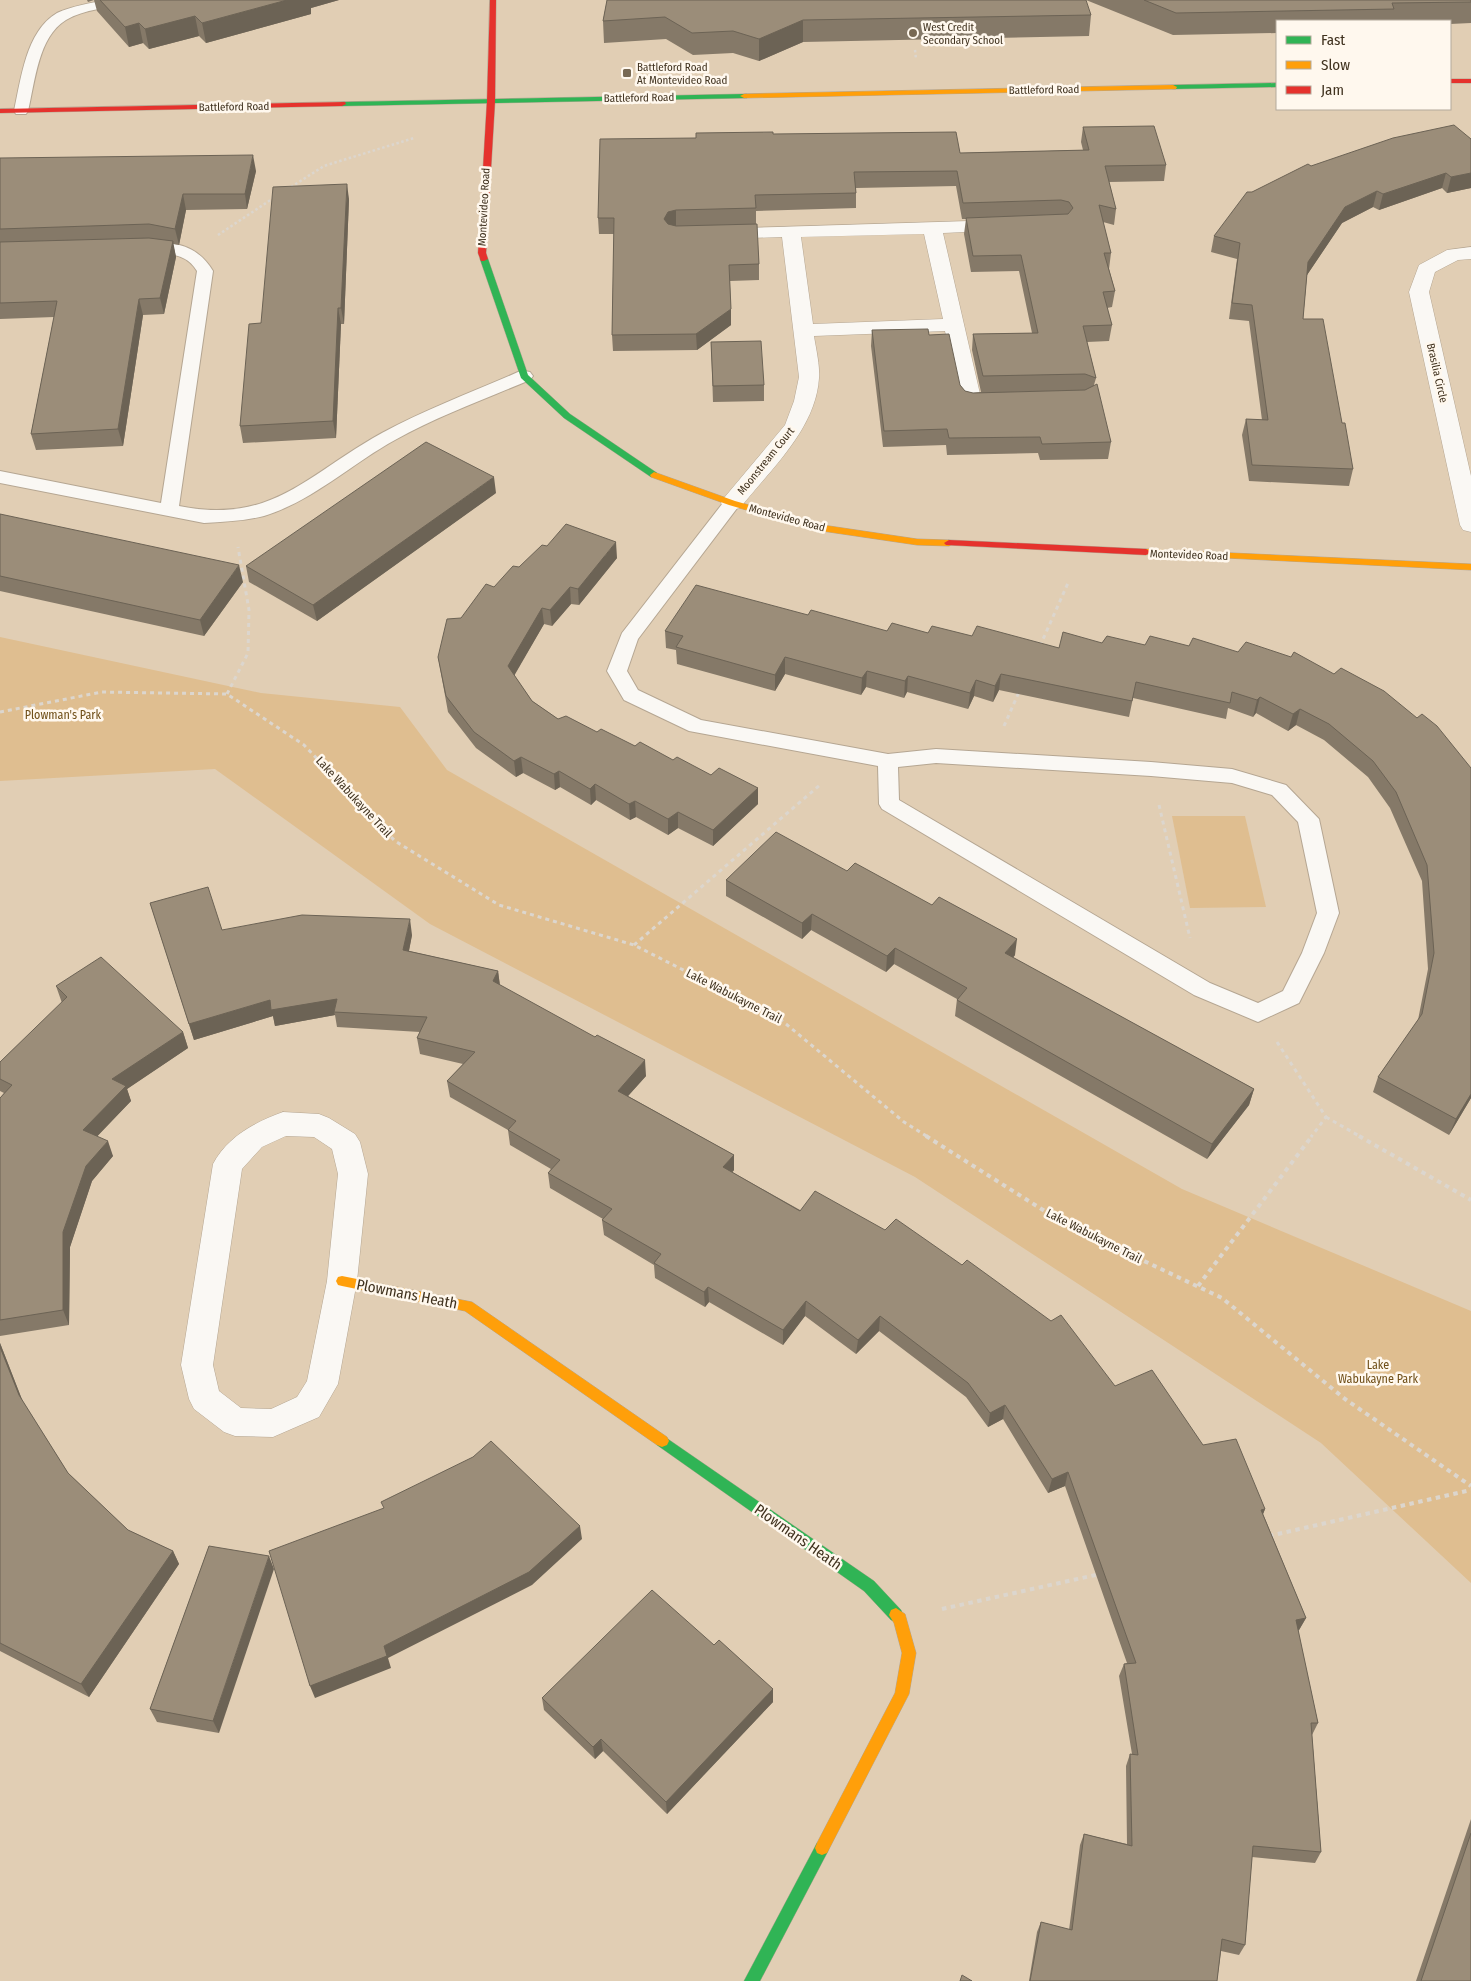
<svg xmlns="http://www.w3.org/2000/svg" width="1471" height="1981" font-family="'Fira Sans Condensed',sans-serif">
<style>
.green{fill:#dfbe90}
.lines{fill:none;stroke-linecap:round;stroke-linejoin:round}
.lane-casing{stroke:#b5a692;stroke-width:2}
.street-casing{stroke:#b5a692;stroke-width:1}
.fast-casing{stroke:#b5a692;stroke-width:1}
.slow-casing{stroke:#b5a692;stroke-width:1}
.jam-casing{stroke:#b5a692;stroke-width:1}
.path-far2{stroke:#dcd6ce;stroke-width:2.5;stroke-dasharray:2.5 2.5;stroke-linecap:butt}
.path-far1{stroke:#dcd6ce;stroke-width:3;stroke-dasharray:4 4;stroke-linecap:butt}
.path{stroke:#dcd6ce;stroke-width:4;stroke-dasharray:4.5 4.5;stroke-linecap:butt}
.lane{fill:#faf8f4;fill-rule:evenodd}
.street{fill:#faf8f4;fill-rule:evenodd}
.fast{fill:#30b455;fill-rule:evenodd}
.slow{fill:#ff9f0a;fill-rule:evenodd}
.jam{fill:#e5322d;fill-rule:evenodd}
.wall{fill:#857968}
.shaded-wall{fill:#6c6355}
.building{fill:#9b8d79;stroke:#6c6355}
.poi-dot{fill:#786953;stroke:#fff8ee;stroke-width:2}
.labels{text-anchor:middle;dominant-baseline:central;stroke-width:5;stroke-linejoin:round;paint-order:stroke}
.far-poi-label{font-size:11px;fill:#40321f;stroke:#fff8ee;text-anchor:start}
.far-street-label{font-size:11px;fill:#40321f;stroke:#fff8ee}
.park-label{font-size:12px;fill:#704f18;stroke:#fff8ee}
.street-label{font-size:12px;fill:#40321f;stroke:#fff8ee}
.near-street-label{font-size:15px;fill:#40321f;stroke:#fff8ee}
</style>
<rect width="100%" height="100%" fill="#e1ceb4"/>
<g class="green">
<path d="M 0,637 L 261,693 L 400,707 L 447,770 L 1182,1189 L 1471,1311 L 1471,1583 L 1321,1443 L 915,1177 L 430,924 L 215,769 L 0,781 Z"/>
<path d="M 1172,816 L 1245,816 L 1266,907 L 1190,908 Z"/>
</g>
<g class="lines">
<g class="lane-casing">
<g id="lane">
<path d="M 107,0 L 132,0 L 130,3 C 110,8 84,9 66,20 C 38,37 35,82 28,111 L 26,114 L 16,114 L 14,111 C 21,79 26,31 57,13 C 72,6 91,3 107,0 Z"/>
<path d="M 143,242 C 173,242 196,243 213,271 L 179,506 C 273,525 307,474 382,433 C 426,409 473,392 518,372 L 524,371 L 530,372 L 533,376 L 530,380 C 485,399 438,416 395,440 C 351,464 313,501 264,516 C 244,521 224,522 204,523 L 0,483 L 0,471 L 161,503 L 197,271 C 183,248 159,256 137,250 L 135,247 L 137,244 Z"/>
<path d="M 732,497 L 738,499 L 741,503 L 638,639 L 627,671 L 638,690 L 701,720 L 888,754 L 936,749 L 1151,762 L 1232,769 L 1286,785 L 1319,819 L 1339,913 L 1324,953 L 1299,1003 L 1258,1022 L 1194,995 L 882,809 L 879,804 L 878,766 L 689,731 L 624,700 L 607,671 L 622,633 L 726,499 ZM 936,763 L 1151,776 L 1232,783 L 1272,795 L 1298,822 L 1317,913 L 1302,953 L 1283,991 L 1258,1003 L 1210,983 L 899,800 L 898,767 Z"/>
</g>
</g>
<g class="street-casing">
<g id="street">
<path d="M 1002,220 L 1009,222 L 1012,226 L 1009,230 L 943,233 L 980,394 L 999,394 L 1006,396 L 1010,400 L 1006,404 L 971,407 L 964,405 L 960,401 L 945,331 L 814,336 C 816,349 820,365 819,378 C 816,429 770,470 740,508 L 732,510 L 724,508 L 721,503 L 724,498 L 785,425 L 794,401 L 799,377 L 782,237 L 720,239 L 713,237 L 710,233 L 713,229 ZM 924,234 L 943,319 L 813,324 L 801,237 Z"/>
<path d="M 1471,247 L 1471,259 L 1458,260 L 1435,272 L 1429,292 L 1471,476 L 1471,532 L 1463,530 L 1460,525 L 1409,292 L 1419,265 L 1447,250 Z"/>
<path d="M 283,1112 L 319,1114 L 329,1118 L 355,1134 L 360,1142 L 368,1174 L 357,1281 L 338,1384 L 319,1417 L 273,1437 L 235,1436 L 224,1432 L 194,1409 L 189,1399 L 181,1365 L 213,1164 C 227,1137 255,1122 283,1112 ZM 286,1136 L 314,1137 L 332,1149 L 338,1174 L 327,1281 L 307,1381 L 297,1397 L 271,1409 L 241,1408 L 219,1391 L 213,1365 L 242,1169 L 262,1147 Z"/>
</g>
</g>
<g class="fast-casing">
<g id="fast">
<path d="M 1277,83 L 1277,87 L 1173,89 L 1169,87 L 1173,85 Z"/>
<path d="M 744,94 L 747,94 L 747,98 L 342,106 L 338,104 L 342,102 Z"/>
<path d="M 481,257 L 488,259 L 528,375 L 570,414 L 657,473 L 657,477 L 651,477 L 564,418 L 521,378 L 480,259 Z"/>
<path d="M 662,1435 L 874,1581 L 901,1610 L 903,1615 L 901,1620 L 896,1622 L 891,1620 L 864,1591 L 657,1445 L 655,1441 L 657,1437 Z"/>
<path d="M 822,1841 L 827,1843 L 829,1848 L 827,1853 L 760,1981 L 744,1981 L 817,1843 Z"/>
</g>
</g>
<g class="slow-casing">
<g id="slow">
<path d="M 1173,85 L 1177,87 L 1176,89 L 744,98 L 740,96 L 744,94 Z"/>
<path d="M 654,472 L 735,501 L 816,524 L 917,539 L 949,540 L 954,543 L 949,546 L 917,545 L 815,530 L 729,505 L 651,477 L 650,475 Z"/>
<path d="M 1146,549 L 1471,564 L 1471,570 L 1143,554 L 1143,550 Z"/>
<path d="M 342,1276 L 472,1302 L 667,1437 L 669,1441 L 667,1445 L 662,1447 L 657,1445 L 465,1311 L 342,1286 L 338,1285 L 336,1281 L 338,1277 Z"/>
<path d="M 896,1608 L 905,1614 L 916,1653 L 909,1694 L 827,1853 L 822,1855 L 817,1853 L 815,1848 L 817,1843 L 895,1693 L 902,1653 L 894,1623 L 889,1615 L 891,1610 Z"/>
</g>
</g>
<g class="jam-casing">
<g id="jam">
<path d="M 490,0 L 496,0 L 495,101 L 486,253 L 488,259 L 484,261 L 481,261 L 478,253 L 487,101 Z"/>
<rect x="1450" y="79" width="21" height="4"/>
<path d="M 345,102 L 346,104 L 342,106 L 0,113 L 0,109 Z"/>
<path d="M 949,540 L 1146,549 L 1151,552 L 1146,555 L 946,545 L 944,543 Z"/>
</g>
</g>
<g class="path-far2">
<path d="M 915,50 L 916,59"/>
<path d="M 291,187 L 324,166 L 414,138"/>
<path d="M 218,235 L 275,197"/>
</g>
<g class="path-far1">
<path d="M 1040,646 L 1068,583"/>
<path d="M 227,694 L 248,653 L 249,610 L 238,547"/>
<path d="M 0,712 L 102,692 L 227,694 L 304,745 L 395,841 L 499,905 L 634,945 L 780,1019 L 904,1122 L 928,1137"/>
<path d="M 1004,726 L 1019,692"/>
<path d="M 1159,805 L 1190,938"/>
<path d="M 634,945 L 821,784"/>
<path d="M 1277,1042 L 1326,1117 L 1311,1137"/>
<path d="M 1326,1117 L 1361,1137"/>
</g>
<g class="path">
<path d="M 926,1136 L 1062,1222 L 1222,1298 L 1345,1399 L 1471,1486"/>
<path d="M 1359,1136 L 1471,1200"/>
<path d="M 1198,1286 L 1312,1136"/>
<path d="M 1269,1536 L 1471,1490"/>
<path d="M 942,1609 L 1100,1574"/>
</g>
<use href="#lane" class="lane"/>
<use href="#street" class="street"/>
<use href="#fast" class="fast"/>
<use href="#slow" class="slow"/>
<use href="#jam" class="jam"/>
</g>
<g class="wall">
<path d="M 87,0 L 339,0 L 311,8 L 311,14 L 206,43 L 199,36 L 149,49 L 143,43 L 129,47 L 97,11 L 94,0 L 88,2 Z"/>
<path d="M 607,0 L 1091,15 L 1089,36 L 803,42 L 759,61 L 733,53 L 693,55 L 666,39 L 604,43 L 603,21 Z"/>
<path d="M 1086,0 L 1471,0 L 1471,23 L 1450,24 L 1450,21 L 1277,21 L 1277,33 L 1173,35 Z"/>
<path d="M 1083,127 L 1166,165 L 1164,181 L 1109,182 L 1116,209 L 1114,225 L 1103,222 L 1111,253 L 1109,269 L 1115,291 L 1112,307 L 1107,308 L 1112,325 L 1109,341 L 1087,342 L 1096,378 L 1094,385 L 1111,442 L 1108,459 L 1040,460 L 1038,453 L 947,455 L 946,445 L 883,447 L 871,346 L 872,330 L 929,335 L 960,385 L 965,391 L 973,393 L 981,392 L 972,350 L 973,334 L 1032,333 L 1019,271 L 971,272 L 964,234 L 966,219 L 962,219 L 956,186 L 856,188 L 856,208 L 756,211 L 756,224 L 759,264 L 759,280 L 730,281 L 731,325 L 697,350 L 613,351 L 612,335 L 614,234 L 599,234 L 598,218 L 696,138 L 773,134 L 960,153 L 1083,150 L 1081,142 Z"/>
<path d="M 1471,139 L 1471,188 L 1447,193 L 1442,188 L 1379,210 L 1373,207 L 1342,223 L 1307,275 L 1303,319 L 1342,423 L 1353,469 L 1349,486 L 1249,481 L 1242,435 L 1246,419 L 1262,420 L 1249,321 L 1229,319 L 1237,259 L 1211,252 L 1214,236 L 1252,192 L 1311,166 Z"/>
<path d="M 0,158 L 256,171 L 247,209 L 186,210 L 179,245 L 173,244 L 176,257 L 164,314 L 143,315 L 123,446 L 36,450 L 31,434 L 54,317 L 0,319 Z"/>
<path d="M 349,199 L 344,324 L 341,324 L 336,438 L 243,443 L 240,426 L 261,323 Z"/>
<path d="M 711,342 L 764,385 L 764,401 L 713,402 Z"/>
<path d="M 496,493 L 317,621 L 249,582 L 246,566 Z"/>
<path d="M 0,514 L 243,582 L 204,636 L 0,591 Z"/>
<path d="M 547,546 L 617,558 L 579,605 L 571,604 L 552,626 L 544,624 L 514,675 L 532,701 L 558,719 L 635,746 L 711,775 L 758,788 L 758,804 L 713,846 L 678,828 L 668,835 L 636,817 L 630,820 L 596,800 L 591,805 L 560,787 L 555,790 L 523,773 L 516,777 L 476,748 L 448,712 L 438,657 L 461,618 L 494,587 Z"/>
<path d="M 808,615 L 887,631 L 928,633 L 972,636 L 1059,648 L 1102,643 L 1107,636 L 1471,768 L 1471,1098 L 1449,1135 L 1373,1092 L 1378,1077 L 1418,1020 L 1428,969 L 1422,881 L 1390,808 L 1368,777 L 1324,740 L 1296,725 L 1288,731 L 1256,713 L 1253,717 L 1228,708 L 1226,719 L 1133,698 L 1129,717 L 999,690 L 993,702 L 974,696 L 968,709 L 907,692 L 904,698 L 866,687 L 861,695 L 785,674 L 775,691 L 677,664 L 676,650 L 666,648 L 665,631 Z"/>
<path d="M 847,871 L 1015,955 L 1013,958 L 1254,1089 L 1249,1105 L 1207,1159 L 955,1016 L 957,999 L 894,964 L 886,972 L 811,930 L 802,939 L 726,896 L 726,880 Z"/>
<path d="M 150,903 L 222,930 L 412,935 L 409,951 L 498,971 L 500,985 L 646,1076 L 628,1096 L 734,1155 L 734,1170 L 732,1172 L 1115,1386 L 1203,1445 L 1265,1509 L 1263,1514 L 1306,1618 L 1299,1630 L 1298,1631 L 1318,1723 L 1312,1735 L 1321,1852 L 1315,1863 L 1252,1857 L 1245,1945 L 1239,1955 L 1221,1951 L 1217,1981 L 1029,1981 L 1037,1932 L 1041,1922 L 1069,1930 L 1080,1845 L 1084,1834 L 1127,1844 L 1126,1766 L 1130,1754 L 1132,1754 L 1119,1676 L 1124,1664 L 1127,1663 L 1065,1486 L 1048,1493 L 1003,1419 L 988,1427 L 966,1397 L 879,1331 L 856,1354 L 805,1316 L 783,1345 L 709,1302 L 705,1307 L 655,1278 L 654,1265 L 604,1235 L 602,1220 L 603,1219 L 550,1188 L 548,1173 L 551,1169 L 510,1145 L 508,1130 L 450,1097 L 447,1081 L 463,1064 L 420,1054 L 417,1038 L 420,1032 L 337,1027 L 335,1015 L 275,1026 L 273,1016 L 194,1040 Z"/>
<path d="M 56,986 L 183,1032 L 188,1048 L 127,1089 L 131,1101 L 97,1136 L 113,1156 L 92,1181 L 70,1247 L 69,1325 L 0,1336 L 0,1098 L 4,1093 L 0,1091 L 0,1062 L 62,1003 Z"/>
<path d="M 0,1343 L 23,1402 L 68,1473 L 128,1530 L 173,1551 L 179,1564 L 89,1697 L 0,1651 Z"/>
<path d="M 209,1546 L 219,1733 L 157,1722 L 150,1709 Z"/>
<path d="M 714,1645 L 773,1702 L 667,1814 L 603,1751 L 595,1759 L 544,1710 L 542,1698 Z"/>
<path d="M 1471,1819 L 1471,1981 L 1416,1981 Z"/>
</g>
<g class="shaded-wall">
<path d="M 287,0 L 339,0 L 311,8 L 311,14 L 206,43 L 202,23 Z"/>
<path d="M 195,16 L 199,36 L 149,49 L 145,29 Z"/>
<path d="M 803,20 L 803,42 L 759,61 L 759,39 Z"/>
<path d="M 139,23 L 143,43 L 129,47 L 125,27 Z"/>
<path d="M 253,155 L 256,171 L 247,209 L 245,194 Z"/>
<path d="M 1446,173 L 1442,188 L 1379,210 L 1383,194 Z"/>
<path d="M 1471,173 L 1471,188 L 1447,193 L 1451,177 Z"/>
<path d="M 347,184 L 349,199 L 344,324 L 341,308 Z"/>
<path d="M 1377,191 L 1373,207 L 1342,223 L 1305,278 L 1308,262 L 1345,207 Z"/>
<path d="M 183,194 L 186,210 L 179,245 L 175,229 Z"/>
<path d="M 676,210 L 676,226 L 668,228 L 664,219 L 668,212 Z"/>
<path d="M 173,241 L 176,257 L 164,314 L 160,298 Z"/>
<path d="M 139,299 L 143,315 L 123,446 L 118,429 Z"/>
<path d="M 338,308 L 341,324 L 336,438 L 333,421 Z"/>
<path d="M 731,309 L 731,325 L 697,350 L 696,334 Z"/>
<path d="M 494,477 L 496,493 L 317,621 L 313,605 Z"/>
<path d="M 616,542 L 617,558 L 579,605 L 578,589 Z"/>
<path d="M 239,565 L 243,582 L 204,636 L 200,620 Z"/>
<path d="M 570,587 L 571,604 L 552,626 L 550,610 Z"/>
<path d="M 542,608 L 544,624 L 510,683 L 508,666 Z"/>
<path d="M 785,657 L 785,674 L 775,691 L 775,675 Z"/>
<path d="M 867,671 L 866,687 L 861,695 L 862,678 Z"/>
<path d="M 1001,674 L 999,690 L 993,702 L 995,686 Z"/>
<path d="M 908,676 L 907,692 L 904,698 L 905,681 Z"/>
<path d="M 976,680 L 974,696 L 968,709 L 970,693 Z"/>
<path d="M 1260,697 L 1256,713 L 1253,717 L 1257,700 Z"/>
<path d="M 1300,709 L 1296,725 L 1288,731 L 1293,714 Z"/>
<path d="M 521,757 L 523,773 L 516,777 L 514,761 Z"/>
<path d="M 559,771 L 560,787 L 555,790 L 554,774 Z"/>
<path d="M 595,784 L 596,800 L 591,805 L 590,789 Z"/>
<path d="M 758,788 L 758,804 L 713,846 L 713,830 Z"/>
<path d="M 635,801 L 636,817 L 630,820 L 629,804 Z"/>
<path d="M 678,812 L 678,828 L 668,835 L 668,819 Z"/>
<path d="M 812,914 L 811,930 L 802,939 L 802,923 Z"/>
<path d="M 410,919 L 412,935 L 406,965 L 403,950 Z"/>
<path d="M 1017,939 L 1015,955 L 1002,969 L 1005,953 Z"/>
<path d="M 895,948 L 894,964 L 886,972 L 887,956 Z"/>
<path d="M 498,971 L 500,987 L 493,981 Z"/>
<path d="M 337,999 L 334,1012 L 335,1015 L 275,1026 L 273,1016 L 194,1040 L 189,1024 L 270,1000 Z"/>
<path d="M 183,1032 L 188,1048 L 127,1089 L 131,1101 L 89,1145 L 83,1130 L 112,1079 Z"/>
<path d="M 645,1060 L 646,1076 L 619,1106 L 618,1091 Z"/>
<path d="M 1254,1089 L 1249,1105 L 1207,1159 L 1212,1144 Z"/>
<path d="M 1471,1094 L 1471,1098 L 1449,1135 L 1456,1119 Z"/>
<path d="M 108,1141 L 113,1156 L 92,1181 L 70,1247 L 69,1325 L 63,1310 L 63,1232 L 86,1166 Z"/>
<path d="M 734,1155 L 734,1170 L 724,1183 L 723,1167 Z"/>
<path d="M 708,1287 L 709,1302 L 705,1307 L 704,1292 Z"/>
<path d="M 806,1301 L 805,1316 L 783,1345 L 783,1330 Z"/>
<path d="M 880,1316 L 879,1331 L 856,1354 L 858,1340 Z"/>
<path d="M 0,1343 L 26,1410 L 19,1395 L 0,1347 Z"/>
<path d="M 1005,1405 L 1003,1419 L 988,1427 L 990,1413 Z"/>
<path d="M 1068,1472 L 1065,1486 L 1048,1493 L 1052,1479 Z"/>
<path d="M 1265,1509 L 1260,1522 L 1261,1510 Z"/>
<path d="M 580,1526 L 582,1539 L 532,1585 L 388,1658 L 391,1668 L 315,1698 L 310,1686 L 384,1646 Z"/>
<path d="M 173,1551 L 179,1564 L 89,1697 L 81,1684 Z"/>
<path d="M 269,1556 L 274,1569 L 219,1733 L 213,1721 Z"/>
<path d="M 1306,1618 L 1299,1630 L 1290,1633 L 1296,1620 Z"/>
<path d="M 773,1689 L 773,1702 L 667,1814 L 666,1802 Z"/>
<path d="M 601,1739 L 603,1751 L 595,1759 L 593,1747 Z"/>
</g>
<g class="building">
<path d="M 100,0 L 287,0 L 202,23 L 195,16 L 145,29 L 139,23 L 125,27 Z"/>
<path d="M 607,0 L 1086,0 L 1091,15 L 803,20 L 759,39 L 733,31 L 692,33 L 665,17 L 603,21 Z"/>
<path d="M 1144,0 L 1471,0 L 1471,2 L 1392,3 L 1394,9 L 1176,13 Z"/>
<path d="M 1454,125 L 1471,139 L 1471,173 L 1451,177 L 1446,173 L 1383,194 L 1377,191 L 1345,207 L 1308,262 L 1303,319 L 1323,319 L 1342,423 L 1345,423 L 1353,469 L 1252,465 L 1246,419 L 1268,420 L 1252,305 L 1232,303 L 1240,243 L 1214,236 L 1247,192 L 1252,192 L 1308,164 L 1311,166 L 1393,138 Z"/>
<path d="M 1154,126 L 1166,165 L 1105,166 L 1116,209 L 1099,205 L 1111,253 L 1104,253 L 1115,291 L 1103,292 L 1112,325 L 1083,326 L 1096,378 L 1085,374 L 983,376 L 973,334 L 1038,333 L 1021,255 L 973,256 L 966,218 L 1068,214 L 1073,208 L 1069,202 L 1061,200 L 963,203 L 957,171 L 854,172 L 856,193 L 755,195 L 756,208 L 676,210 L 668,212 L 664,219 L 668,224 L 676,226 L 757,224 L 759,264 L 729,265 L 731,309 L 696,334 L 612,335 L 614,218 L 598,218 L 600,139 L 696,138 L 696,133 L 773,132 L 773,134 L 956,132 L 960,153 L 1089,150 L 1083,127 Z"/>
<path d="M 253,155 L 245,194 L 183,194 L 175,229 L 149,224 L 0,229 L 0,158 Z"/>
<path d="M 347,184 L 341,308 L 338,308 L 333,421 L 240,426 L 249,324 L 261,323 L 273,187 Z"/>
<path d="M 149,238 L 173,241 L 160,298 L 139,299 L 118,429 L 31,434 L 57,301 L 0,303 L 0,242 Z"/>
<path d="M 928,329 L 929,335 L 949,334 L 960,385 L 965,391 L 973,393 L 1085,390 L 1097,384 L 1111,442 L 1042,444 L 1040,437 L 949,438 L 947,429 L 884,431 L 872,330 Z"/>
<path d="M 761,341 L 764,385 L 713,386 L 711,342 Z"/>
<path d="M 426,442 L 494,477 L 313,605 L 246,566 Z"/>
<path d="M 0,514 L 239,565 L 200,620 L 0,576 Z"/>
<path d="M 566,524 L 616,542 L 578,589 L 570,587 L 550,610 L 542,608 L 508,666 L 532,701 L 558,719 L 566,716 L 597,732 L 601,729 L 635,746 L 640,742 L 673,760 L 677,757 L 711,775 L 719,768 L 758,788 L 713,830 L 678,812 L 668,819 L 635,801 L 629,804 L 595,784 L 590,789 L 559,771 L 554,774 L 521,757 L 514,761 L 474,732 L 446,696 L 438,657 L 447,619 L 461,618 L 486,584 L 494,587 L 513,566 L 519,567 L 542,545 L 547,546 Z"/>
<path d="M 696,585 L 808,615 L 811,610 L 887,631 L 892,623 L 928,633 L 932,626 L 972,636 L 977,626 L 1059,648 L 1063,632 L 1102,643 L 1107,636 L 1145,645 L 1150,636 L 1189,646 L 1193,638 L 1238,652 L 1246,642 L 1291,657 L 1294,652 L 1334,674 L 1341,668 L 1384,691 L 1417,718 L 1422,714 L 1437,726 L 1471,768 L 1471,1094 L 1456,1119 L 1378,1077 L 1422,1014 L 1434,953 L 1427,865 L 1396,792 L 1373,761 L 1329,724 L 1300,709 L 1293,714 L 1260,697 L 1257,700 L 1232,692 L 1230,703 L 1136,682 L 1132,701 L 1001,674 L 995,686 L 976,680 L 970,693 L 908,676 L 905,681 L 867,671 L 862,678 L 785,657 L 775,675 L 676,647 L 683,636 L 665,631 Z"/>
<path d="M 776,832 L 847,871 L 855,863 L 932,905 L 939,897 L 1017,939 L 1005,953 L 1254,1089 L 1212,1144 L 957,1000 L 967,988 L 895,948 L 887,956 L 812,914 L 802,923 L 726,880 Z"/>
<path d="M 208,887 L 222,930 L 302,915 L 410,919 L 403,950 L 498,971 L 493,981 L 595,1037 L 597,1035 L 645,1060 L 618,1091 L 734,1155 L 723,1167 L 800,1211 L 815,1191 L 885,1230 L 896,1219 L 962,1265 L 967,1260 L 1051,1321 L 1061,1315 L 1115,1386 L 1152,1370 L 1203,1445 L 1236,1439 L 1265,1509 L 1261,1510 L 1306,1618 L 1296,1620 L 1318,1723 L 1311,1723 L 1321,1852 L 1253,1846 L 1245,1945 L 1222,1939 L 1217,1981 L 1030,1981 L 1041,1922 L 1072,1930 L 1084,1834 L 1132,1846 L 1130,1754 L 1138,1755 L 1124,1664 L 1136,1663 L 1068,1472 L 1052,1479 L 1005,1405 L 990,1413 L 968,1383 L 880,1316 L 858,1340 L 806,1301 L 783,1330 L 708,1287 L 704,1292 L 654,1263 L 661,1254 L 602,1220 L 612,1209 L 548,1173 L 560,1160 L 508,1130 L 516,1121 L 447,1081 L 475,1052 L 417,1038 L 427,1017 L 334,1012 L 337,999 L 271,1010 L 270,1000 L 189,1024 L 150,903 Z"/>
<path d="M 101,957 L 183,1032 L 112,1079 L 126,1086 L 83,1130 L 108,1141 L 86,1166 L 63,1232 L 63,1310 L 0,1320 L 0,1098 L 12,1085 L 0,1079 L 0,1062 L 67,997 L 56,986 Z"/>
<path d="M 0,1347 L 19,1395 L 68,1473 L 128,1530 L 173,1551 L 81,1684 L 0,1643 Z"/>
<path d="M 491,1441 L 580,1526 L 529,1572 L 384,1646 L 387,1656 L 310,1686 L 269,1551 L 384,1508 L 381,1502 L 473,1457 Z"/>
<path d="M 209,1546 L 269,1556 L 213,1721 L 150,1709 Z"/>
<path d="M 652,1590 L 714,1645 L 719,1640 L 773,1689 L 666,1802 L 601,1739 L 593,1747 L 542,1698 Z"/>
<path d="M 1471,1833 L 1471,1981 L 1421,1981 Z"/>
<path d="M 962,1975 L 972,1981 L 960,1981 Z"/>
</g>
<g class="poi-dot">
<circle cx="913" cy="33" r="5"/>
<rect x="622" y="68" width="10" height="10" rx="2.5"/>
</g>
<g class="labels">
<g class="far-poi-label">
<text x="923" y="27">West Credit<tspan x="923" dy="13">Secondary School</tspan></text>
<text x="637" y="67">Battleford Road<tspan x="637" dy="13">At Montevideo Road</tspan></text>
</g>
<g class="far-street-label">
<text transform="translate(1044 90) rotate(-1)">Battleford Road</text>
<text transform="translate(639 98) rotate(-1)">Battleford Road</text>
<text transform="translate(234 107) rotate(-1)">Battleford Road</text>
<text transform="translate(484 207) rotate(-87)">Montevideo Road</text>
<text transform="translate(1437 373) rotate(77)">Brasilia Circle</text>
<text transform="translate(766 461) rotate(-51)">Moonstream Court</text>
<text transform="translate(787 518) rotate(15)">Montevideo Road</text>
<text transform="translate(1189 555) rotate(2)">Montevideo Road</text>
</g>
<g class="park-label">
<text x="63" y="715">Plowman's Park</text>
<text x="1378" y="1365">Lake<tspan x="1378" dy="14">Wabukayne Park</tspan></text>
</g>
<g class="street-label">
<text transform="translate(354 797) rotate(47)">Lake Wabukayne Trail</text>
<text transform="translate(734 996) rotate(27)">Lake Wabukayne Trail</text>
<text transform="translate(1094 1236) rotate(27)">Lake Wabukayne Trail</text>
</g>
<g class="near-street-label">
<text transform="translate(407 1294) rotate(11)">Plowmans Heath</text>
<text transform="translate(798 1537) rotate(35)">Plowmans Heath</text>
</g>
</g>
<rect x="1276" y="20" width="175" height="90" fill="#fff8ee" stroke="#b3a99b"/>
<rect x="1286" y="36" width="25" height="8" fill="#30b455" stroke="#b3a99b"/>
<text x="1321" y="45" font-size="15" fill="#40321f">Fast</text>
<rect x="1286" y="61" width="25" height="8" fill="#ff9f0a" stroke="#b3a99b"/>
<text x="1321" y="70" font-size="15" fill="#40321f">Slow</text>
<rect x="1286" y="86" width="25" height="8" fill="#e5322d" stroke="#b3a99b"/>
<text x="1321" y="95" font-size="15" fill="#40321f">Jam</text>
</svg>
